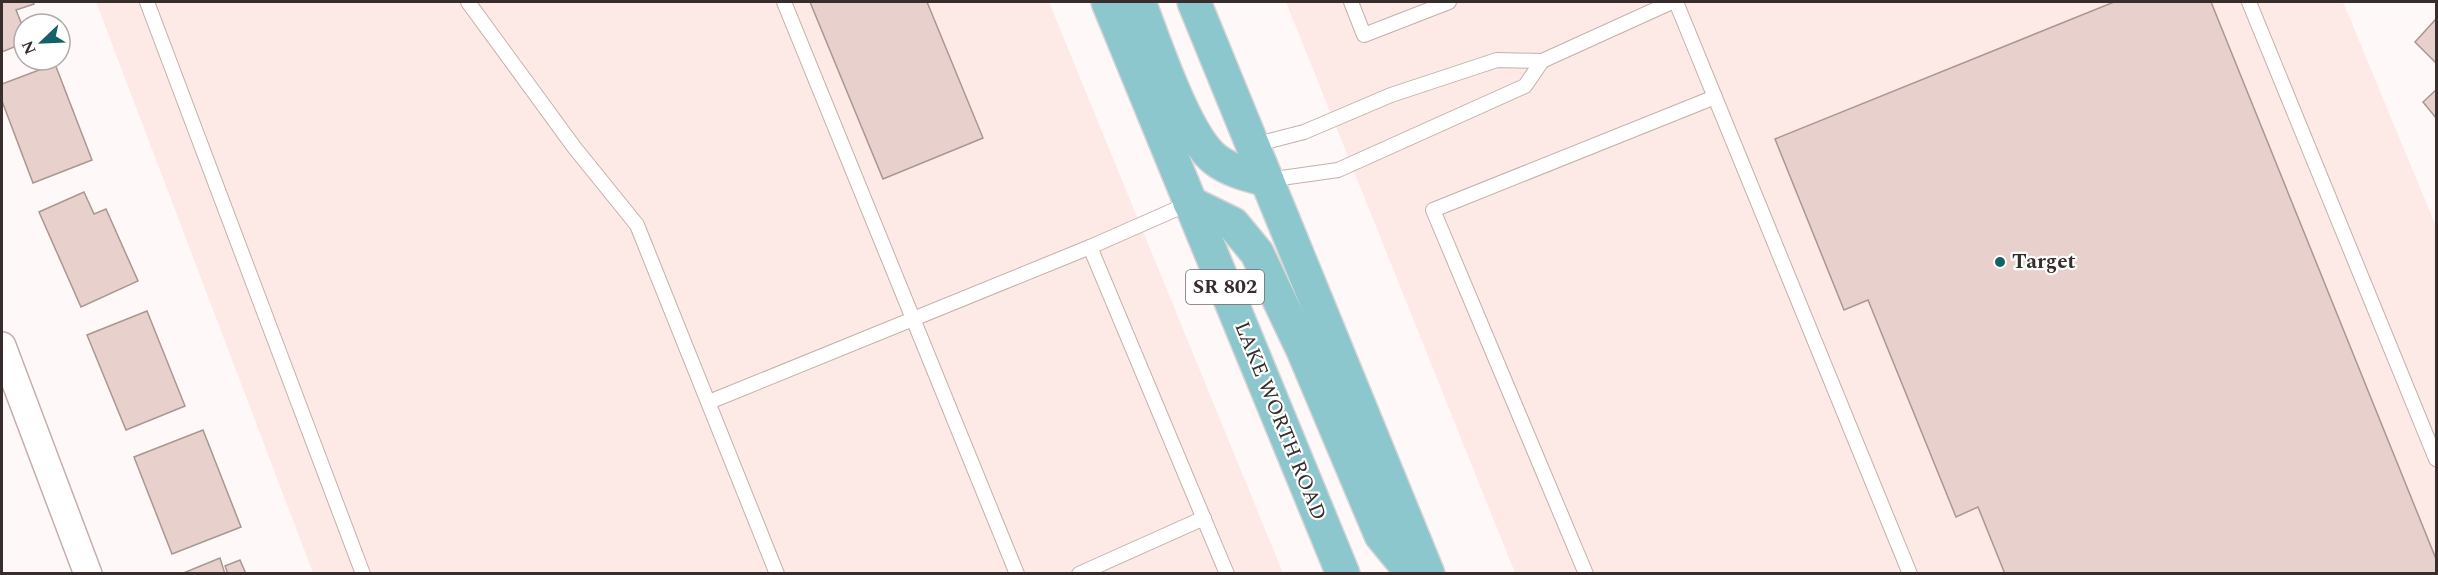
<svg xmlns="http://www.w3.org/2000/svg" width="2438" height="575" font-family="Spectral,serif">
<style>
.built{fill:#fdeae7}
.building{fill:#e8d1cd;stroke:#aa9692;stroke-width:1.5}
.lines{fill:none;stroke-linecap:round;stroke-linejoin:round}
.lane-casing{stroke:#c4afab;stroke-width:16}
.street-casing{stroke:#c4afab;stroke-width:30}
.primary-casing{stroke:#d7d5d5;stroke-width:36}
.lane{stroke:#fff;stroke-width:14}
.street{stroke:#fff;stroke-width:27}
.primary{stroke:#8cc7cd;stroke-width:33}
.poi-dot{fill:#13626a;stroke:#fff;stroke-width:2}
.labels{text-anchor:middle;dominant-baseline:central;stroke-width:4.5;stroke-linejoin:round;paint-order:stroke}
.shield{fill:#fff;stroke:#726c6b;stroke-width:1.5}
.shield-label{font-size:20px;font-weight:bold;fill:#362d2c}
.poi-label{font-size:21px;font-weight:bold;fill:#362d2c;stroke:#fff;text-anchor:start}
.street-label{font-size:21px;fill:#362d2c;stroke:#fff}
</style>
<rect width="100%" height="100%" fill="#fef9f8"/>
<g class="built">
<path d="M 96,2 L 1049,2 L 1283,573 L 313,573 Z"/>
<path d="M 1286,2 L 2343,2 L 2436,226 L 2436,573 L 1515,573 Z"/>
</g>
<g class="building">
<path d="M 2,2 L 33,2 L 34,4 L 16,10 L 24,30 L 24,43 L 2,52 Z"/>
<path d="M 810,2 L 927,2 L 983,138 L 883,179 Z"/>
<path d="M 2114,2 L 2211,2 L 2436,559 L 2436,574 L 2005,574 L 1978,507 L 1956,517 L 1868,300 L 1844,310 L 1775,139 Z"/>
<path d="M 2436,19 L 2436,63 L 2415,42 Z"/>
<path d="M 55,64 L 92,160 L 33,183 L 2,101 L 2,84 Z"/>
<path d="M 2436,90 L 2436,118 L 2423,102 Z"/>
<path d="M 84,192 L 94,214 L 106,209 L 138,281 L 81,307 L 39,212 Z"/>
<path d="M 147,311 L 185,406 L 126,430 L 87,335 Z"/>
<path d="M 203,430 L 241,527 L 172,554 L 134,457 Z"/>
<path d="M 220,558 L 225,574 L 181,574 Z"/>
<path d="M 240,560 L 246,574 L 228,574 L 225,566 Z"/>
</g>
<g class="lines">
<g class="lane-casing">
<g id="lane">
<path d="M 147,2 L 363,574"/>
<path d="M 468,2 L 574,147 L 637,225 L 777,574"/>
<path d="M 784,2 L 1017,574"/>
<path d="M 1351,2 L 1364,35 L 1449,2"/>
<path d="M 1676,2 L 1910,574"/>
<path d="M 2249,2 L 2436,459"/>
<path d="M 1253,145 L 1304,132 L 1391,95 L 1497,60 L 1542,61 L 1672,2"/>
<path d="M 1267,180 L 1338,170 L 1525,86 L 1542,61"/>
<path d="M 1190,203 L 1090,247 L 1227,574"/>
<path d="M 709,402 L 1090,247"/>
<path d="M 1079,574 L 1204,518"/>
<path d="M 1586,574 L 1433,210 L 1715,97"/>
</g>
</g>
<g class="street-casing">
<path id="street" d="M 2,346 L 88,574"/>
</g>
<g class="primary-casing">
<g id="primary">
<path d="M 1108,2 L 1343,574"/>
<path d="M 1139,2 C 1154,40 1185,137 1216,160 C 1231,171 1248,175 1267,180"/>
<path d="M 1194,2 L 1428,574"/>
<path d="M 1190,203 L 1233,224 L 1257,253 L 1303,350 L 1381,535 L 1413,574"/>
</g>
</g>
<use href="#lane" class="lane"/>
<use href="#street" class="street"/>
<use href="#primary" class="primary"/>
</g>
<circle class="poi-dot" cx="2000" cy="262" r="6"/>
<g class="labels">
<rect class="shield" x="1186" y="270" width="78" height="34" rx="4.5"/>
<g class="shield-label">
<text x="1225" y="287">SR 802</text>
</g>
<g class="poi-label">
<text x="2012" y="262">Target</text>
</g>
<g class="street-label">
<text transform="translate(1280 421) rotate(68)">LAKE WORTH ROAD</text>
</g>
</g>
<rect width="2438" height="575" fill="none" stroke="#362d2c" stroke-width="6"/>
<g transform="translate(42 42) rotate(247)"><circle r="28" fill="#ffffff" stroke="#afabab" stroke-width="1.5"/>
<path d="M0-4.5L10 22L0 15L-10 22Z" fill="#13626a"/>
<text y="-9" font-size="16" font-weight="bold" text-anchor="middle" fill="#362d2c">N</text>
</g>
</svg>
